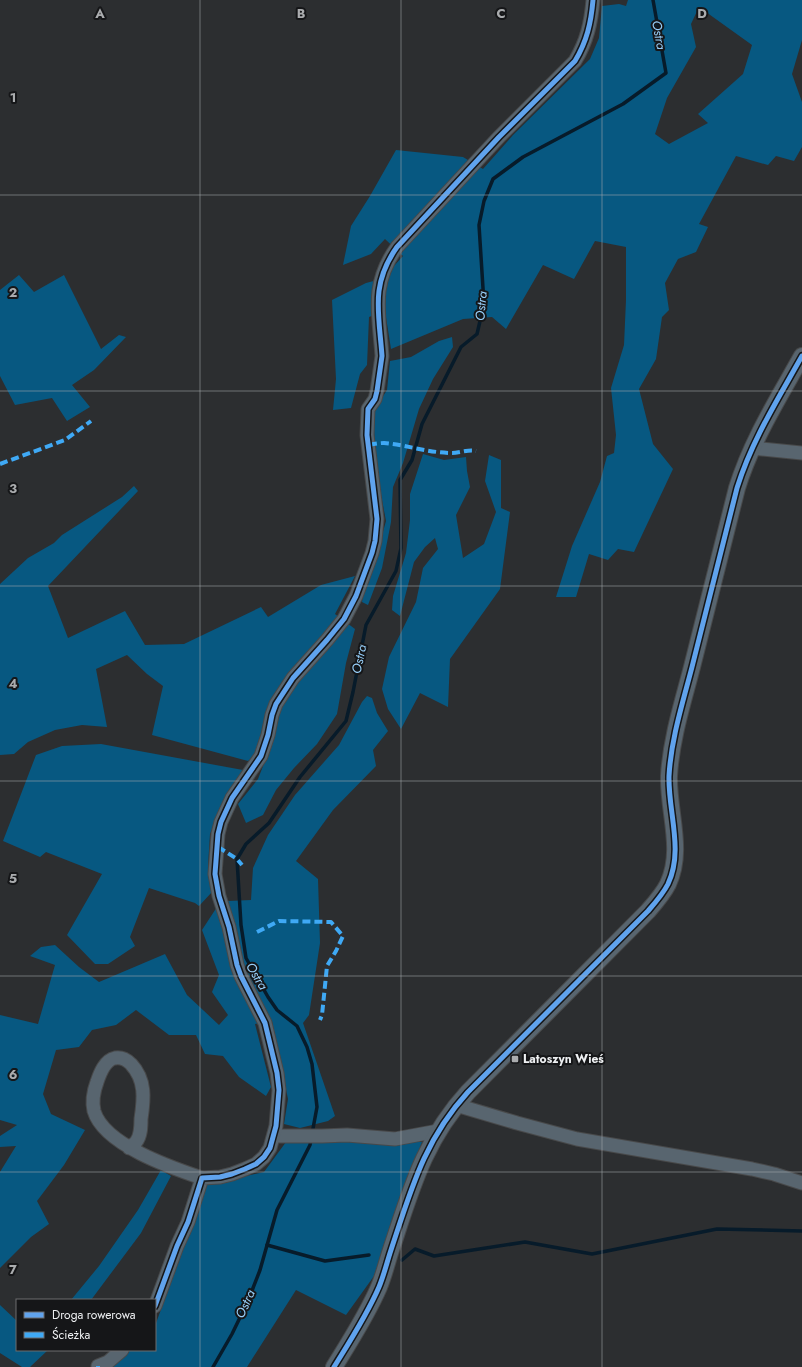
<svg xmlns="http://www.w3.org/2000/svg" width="802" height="1367" font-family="Jost,sans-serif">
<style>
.forest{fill:#075881;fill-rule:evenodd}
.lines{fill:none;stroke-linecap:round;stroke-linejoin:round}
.stream{stroke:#071b2a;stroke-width:3.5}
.minor-casing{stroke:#48494a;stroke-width:15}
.tertiary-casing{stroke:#48494a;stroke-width:18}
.minor{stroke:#58656f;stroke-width:13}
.tertiary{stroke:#58656f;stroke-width:16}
.quiet{stroke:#3fa9f5;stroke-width:4;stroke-dasharray:8 4;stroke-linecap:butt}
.cycleway-casing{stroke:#151618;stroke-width:8}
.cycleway{stroke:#60a3ed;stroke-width:5}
.grid{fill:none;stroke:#aaacae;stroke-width:1;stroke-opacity:0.55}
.poi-dot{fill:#aaacae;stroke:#151618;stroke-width:1.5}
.labels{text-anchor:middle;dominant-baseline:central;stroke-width:4;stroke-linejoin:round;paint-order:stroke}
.poi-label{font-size:12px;font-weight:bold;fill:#eef0f2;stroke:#151618;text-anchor:start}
.water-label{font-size:13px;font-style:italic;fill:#97cff9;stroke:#151618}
.grid-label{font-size:13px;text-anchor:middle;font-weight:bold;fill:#aaacae;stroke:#151618;stroke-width:4;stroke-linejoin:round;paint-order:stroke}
</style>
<rect width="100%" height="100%" fill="#2c2e30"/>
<g class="forest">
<path d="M 628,0 L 802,0 L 802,40 L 792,74 L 802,102 L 802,147 L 794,161 L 776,156 L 768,165 L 736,156 L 699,224 L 708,227 L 696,252 L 678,259 L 665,283 L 669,310 L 662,317 L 656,359 L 639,389 L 653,444 L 673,469 L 634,552 L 618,549 L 608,560 L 589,554 L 576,597 L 556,597 L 572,546 L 600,482 L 607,456 L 614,453 L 616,435 L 611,388 L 624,345 L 626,300 L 626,247 L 595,241 L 574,279 L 543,265 L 506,329 L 492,317 L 463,319 L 391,349 L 385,311 L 369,317 L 367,365 L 360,374 L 351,408 L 333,410 L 336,379 L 332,300 L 366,283 L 389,277 L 394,266 L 403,256 L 385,239 L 371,254 L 343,265 L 351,226 L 370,196 L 396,150 L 463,157 L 483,169 L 513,135 L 590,59 L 599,38 L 602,6 L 619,4 L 626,6 ZM 699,7 L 752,45 L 743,74 L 698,114 L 708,123 L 669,144 L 655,134 L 667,98 L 696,47 L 691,24 Z"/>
<path d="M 19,275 L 34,292 L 64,275 L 101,349 L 119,335 L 126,337 L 94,370 L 72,385 L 90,407 L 67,421 L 52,398 L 15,405 L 0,376 L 0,290 Z"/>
<path d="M 452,337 L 453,347 L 433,379 L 419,409 L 403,463 L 393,487 L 391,522 L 382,568 L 368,605 L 362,602 L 365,582 L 374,564 L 386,521 L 376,468 L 373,412 L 387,390 L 390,361 L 411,357 L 439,341 Z"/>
<path d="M 423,454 L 444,460 L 466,457 L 467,471 L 470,487 L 456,515 L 463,558 L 484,544 L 496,512 L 485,481 L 489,455 L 501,460 L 501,508 L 510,512 L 500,589 L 450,659 L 448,707 L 420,693 L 401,729 L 388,709 L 382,689 L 389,657 L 416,602 L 423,568 L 438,549 L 435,538 L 425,547 L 414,562 L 400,616 L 392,610 L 393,596 L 406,553 L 410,520 L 410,494 Z"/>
<path d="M 134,486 L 138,491 L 48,586 L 68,638 L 125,611 L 145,645 L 184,644 L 261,607 L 268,617 L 321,585 L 355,576 L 335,614 L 355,629 L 346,663 L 337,714 L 317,744 L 294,768 L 276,790 L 263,815 L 246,823 L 238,804 L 258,779 L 272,743 L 259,742 L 254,756 L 248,761 L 152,735 L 163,686 L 147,674 L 127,655 L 96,669 L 107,727 L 82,725 L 55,730 L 28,742 L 14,754 L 0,755 L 0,584 L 28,558 L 54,543 L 62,535 L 122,497 Z"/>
<path d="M 367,696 L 372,698 L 377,713 L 388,731 L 373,750 L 376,766 L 333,810 L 296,861 L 318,879 L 320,943 L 309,1015 L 303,1023 L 335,1116 L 328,1121 L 300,1128 L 284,1124 L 288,1099 L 272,1021 L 255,1024 L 271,1087 L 266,1096 L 239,1077 L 223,1056 L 205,1054 L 196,1035 L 169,1035 L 136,1010 L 116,1025 L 92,1030 L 79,1047 L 56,1050 L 43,1094 L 51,1114 L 85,1130 L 64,1165 L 37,1201 L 49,1224 L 31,1237 L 0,1268 L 0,1172 L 16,1146 L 0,1147 L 0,1136 L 17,1125 L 0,1120 L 0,1015 L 38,1024 L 55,965 L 30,956 L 41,947 L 55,945 L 79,967 L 99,982 L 165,954 L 187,995 L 219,1025 L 228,1015 L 212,992 L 219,975 L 202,930 L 217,907 L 228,901 L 251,900 L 253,868 L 268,835 L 295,795 L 339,745 L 362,702 Z"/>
<path d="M 101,744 L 243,770 L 226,796 L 210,834 L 208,866 L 212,892 L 199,906 L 195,903 L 149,888 L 130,937 L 135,946 L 108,964 L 95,964 L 67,935 L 102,874 L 46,852 L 40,857 L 3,841 L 36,755 L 62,746 Z"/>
<path d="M 286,1142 L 422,1142 L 374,1276 L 346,1315 L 296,1290 L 247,1367 L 111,1367 L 129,1350 L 155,1350 L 155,1326 L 206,1185 L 264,1172 Z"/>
<path d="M 161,1170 L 171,1176 L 141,1233 L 91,1300 L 71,1300 L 99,1266 L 138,1210 Z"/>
<path d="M 0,1305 L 17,1321 L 17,1350 L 48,1350 L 30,1367 L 22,1367 L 0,1353 Z"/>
</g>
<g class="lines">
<g class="stream">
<path d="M 312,1134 L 317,1107 L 312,1064 L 307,1047 L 297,1026 L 277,1010 L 268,997 L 246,958 L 241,925 L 237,859 L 246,844 L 269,823 L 300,777 L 346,721 L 353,692 L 366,625 L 396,571 L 401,548 L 400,480 L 412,460 L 422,424 L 461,347 L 477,334 L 484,304 L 479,225 L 484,201 L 493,179 L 523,157 L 623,104 L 666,73 L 653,0"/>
<path d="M 267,1245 L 325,1261 L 369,1255"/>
<path d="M 402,1260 L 415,1249 L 434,1256 L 525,1242 L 592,1254 L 717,1229 L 802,1231"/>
<path d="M 213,1367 L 232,1334 L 248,1301 L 260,1270 L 277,1210 L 310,1145 L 311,1140"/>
</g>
<g class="minor-casing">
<g id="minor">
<path d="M 752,448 L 802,453"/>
<path d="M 456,1105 L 517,1123 L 577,1139 L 752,1169 L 774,1174 L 802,1183"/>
<path d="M 274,1136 L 322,1136 L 347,1135 L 395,1139 L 438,1131"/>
<path d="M 129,1148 C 131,1146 134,1144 136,1142 C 141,1136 141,1126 141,1119 C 144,1099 146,1080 131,1064 C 127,1060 121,1057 115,1058 C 105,1060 100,1073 97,1082 C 94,1090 92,1102 94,1111 C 104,1145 172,1168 202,1178"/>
<path d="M 155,1306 L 177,1246 L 188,1222 L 202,1178 L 220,1177 L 232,1174 L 245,1169 L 256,1164 L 264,1157 L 270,1148 L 276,1126 L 279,1090 L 277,1073 L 265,1023 L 241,976 L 237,965 L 229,927 L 219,896 L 215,874 L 218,834 L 221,822 L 232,798 L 261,756 L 268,735 L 272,715 L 276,704 L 293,678 L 327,640 L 344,619 L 356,596 L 372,553 L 375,541 L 377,519 L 367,435 L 368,409 L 375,399 L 377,391 L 382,356 C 379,313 370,285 397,247 L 499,137 L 575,61 C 587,41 591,23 593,0"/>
<path d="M 98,1366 L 108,1362 L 122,1350"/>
</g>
</g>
<g class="tertiary-casing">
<path id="tertiary" d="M 334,1367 C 350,1341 367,1315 379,1287 C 384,1275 387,1262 391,1250 C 411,1190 424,1140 468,1092 L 648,911 C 655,903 663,894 668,884 C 684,850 668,812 669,776 C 671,739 683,702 692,667 C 707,607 722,547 737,488 C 752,440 778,399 802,356"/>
</g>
<use href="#minor" class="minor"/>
<use href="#tertiary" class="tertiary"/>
<g class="quiet">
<path d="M 369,445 C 374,444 379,443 384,443 C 407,445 429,453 452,453 C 459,453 469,449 476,451"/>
<path d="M 0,464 L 65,440 L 91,421"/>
<path d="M 218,847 L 237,859 L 242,865"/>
<path d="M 257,932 L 279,921 L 331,922 L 343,936 L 336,951 L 327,966 L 322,1015 L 320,1020"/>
<path d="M 98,1367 L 98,1366"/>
</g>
<g class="cycleway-casing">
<g id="cycleway">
<path d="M 155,1306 L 177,1246 L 188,1222 L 202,1178 L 220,1177 L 232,1174 L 245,1169 L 256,1164 L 264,1157 L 270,1148 L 276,1126 L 279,1090 L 277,1073 L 265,1023 L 241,976 L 237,965 L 229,927 L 219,896 L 215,874 L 218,834 L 221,822 L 232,798 L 261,756 L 268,735 L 272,715 L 276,704 L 293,678 L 327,640 L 344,619 L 356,596 L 372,553 L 375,541 L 377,519 L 367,435 L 368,409 L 375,399 L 377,391 L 382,356 C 379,313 370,285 397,247 L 499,137 L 575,61 C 587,41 591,23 593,0"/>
<path d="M 334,1367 C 350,1341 367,1315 379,1287 C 384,1275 387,1262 391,1250 C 411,1190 424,1140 468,1092 L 648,911 C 655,903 663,894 668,884 C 684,850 668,812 669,776 C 671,739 683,702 692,667 C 707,607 722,547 737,488 C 752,440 778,399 802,356"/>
</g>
</g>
<use href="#cycleway" class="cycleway"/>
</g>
<path class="grid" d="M 200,0 L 200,1367M 401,0 L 401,1367M 602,0 L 602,1367M 0,195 L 802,195M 0,391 L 802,391M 0,586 L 802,586M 0,781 L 802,781M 0,976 L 802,976M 0,1172 L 802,1172"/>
<rect class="poi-dot" x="511" y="1055" width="8" height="8" rx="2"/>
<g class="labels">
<g class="poi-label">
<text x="523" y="1059">Latoszyn Wieś</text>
</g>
<g class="water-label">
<text transform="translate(659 35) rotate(80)">Ostra</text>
<text transform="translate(481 306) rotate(-85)">Ostra</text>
<text transform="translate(359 659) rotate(-78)">Ostra</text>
<text transform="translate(257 976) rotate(59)">Ostra</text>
<text transform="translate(245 1304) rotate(-66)">Ostra</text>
</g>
</g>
<g class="grid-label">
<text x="100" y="18">A</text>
<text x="301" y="18">B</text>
<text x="501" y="18">C</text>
<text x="702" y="18">D</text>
<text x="13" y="102">1</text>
<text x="13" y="297">2</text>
<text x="13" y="493">3</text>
<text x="13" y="688">4</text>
<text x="13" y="883">5</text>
<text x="13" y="1079">6</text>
<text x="13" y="1274">7</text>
</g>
<rect x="16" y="1299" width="140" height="52" fill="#151618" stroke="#6c6d6f"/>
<rect x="24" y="1312" width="20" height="6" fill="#60a3ed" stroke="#6c6d6f"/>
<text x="52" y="1319" font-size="12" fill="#eef0f2">Droga rowerowa</text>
<rect x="24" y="1332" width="20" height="6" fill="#3fa9f5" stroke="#6c6d6f"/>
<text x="52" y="1339" font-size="12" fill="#eef0f2">Ścieżka</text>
</svg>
